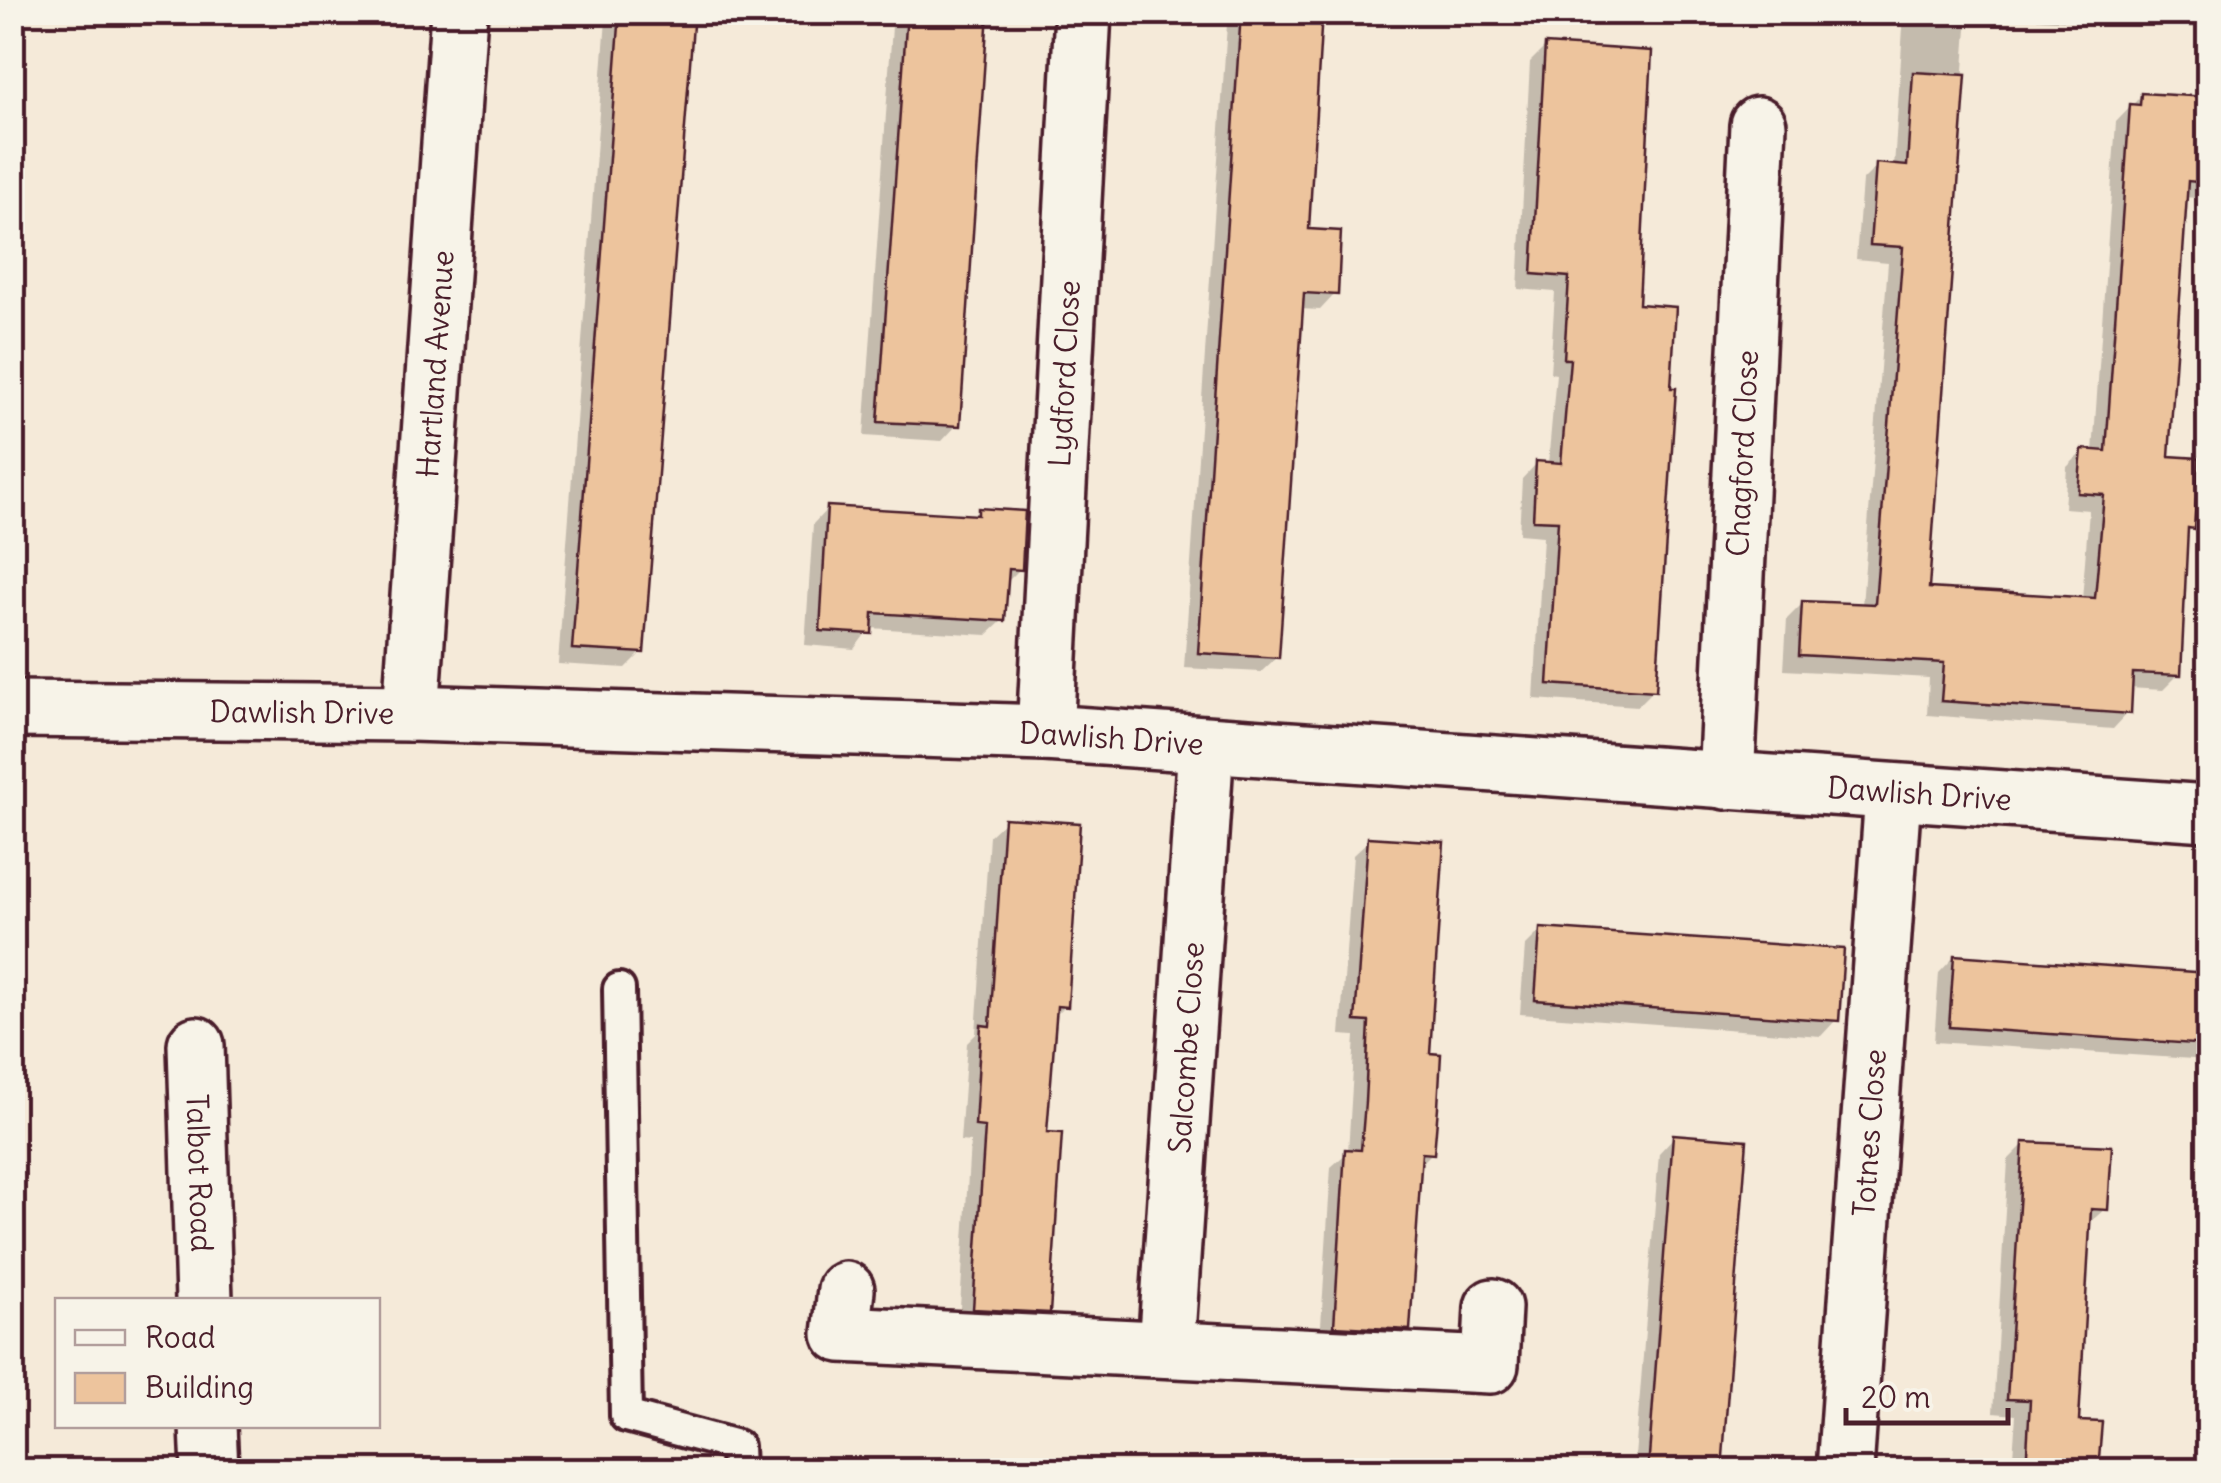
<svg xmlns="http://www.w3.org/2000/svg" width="2221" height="1483" font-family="Delius,sans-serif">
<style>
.shadow{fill:#0003}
.building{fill:#edc49d;stroke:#4a1f2b;stroke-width:2.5}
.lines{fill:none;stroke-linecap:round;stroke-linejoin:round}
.service-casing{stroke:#4a1f2b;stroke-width:38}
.minor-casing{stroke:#4a1f2b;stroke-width:62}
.service{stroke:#f7f3e8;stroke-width:30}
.minor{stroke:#f7f3e8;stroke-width:55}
.labels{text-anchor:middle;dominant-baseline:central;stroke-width:8;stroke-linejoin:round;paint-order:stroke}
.street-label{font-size:30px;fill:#4a1f2b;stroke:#f7f3e8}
</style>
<rect width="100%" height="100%" fill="#f5ead9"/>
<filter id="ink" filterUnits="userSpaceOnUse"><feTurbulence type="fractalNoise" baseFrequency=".01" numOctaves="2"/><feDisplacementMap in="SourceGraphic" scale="20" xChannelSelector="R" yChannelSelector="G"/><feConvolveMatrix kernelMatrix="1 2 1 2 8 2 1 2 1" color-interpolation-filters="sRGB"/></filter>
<g filter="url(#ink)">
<g class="shadow">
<path d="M 613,12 L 691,12 L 642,652 L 626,668 L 558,664 L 606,19 Z"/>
<path d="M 893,12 L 986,12 L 957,425 L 942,441 L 864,436 Z"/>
<path d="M 1238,12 L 1320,13 L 1306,232 L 1335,294 L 1320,310 L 1300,309 L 1277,657 L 1261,672 L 1184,668 L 1227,24 Z"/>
<path d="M 1904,12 L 2208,12 L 2208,22 L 2202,28 L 1968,15 L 1926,590 L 2082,600 L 2089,510 L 2064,508 L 2067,467 L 2082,452 L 2093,452 L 2116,122 L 2142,95 L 2208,100 L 2208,185 L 2196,198 L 2184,197 L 2167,458 L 2192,527 L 2185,534 L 2179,674 L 2163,690 L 2129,688 L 2128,713 L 2113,729 L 1927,715 L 1929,678 L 1784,670 L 1787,619 L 1803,603 L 1862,606 L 1888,262 L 1856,259 L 1862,181 L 1877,166 L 1894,167 Z"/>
<path d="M 1546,46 L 1636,307 L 1654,690 L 1638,706 L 1534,699 L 1543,536 L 1519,534 L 1522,479 L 1537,463 L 1548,464 L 1556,374 L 1550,373 L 1555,292 L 1518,289 L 1530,62 Z"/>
<path d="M 828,508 L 972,517 L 979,510 L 1020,569 L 1005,584 L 1003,620 L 987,635 L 870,628 L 854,649 L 805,645 L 813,524 Z"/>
<path d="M 1005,821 L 1065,1006 L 1053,1018 L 1045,1134 L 1047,1312 L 1032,1327 L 959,1324 L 970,1142 L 960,1141 L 967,1043 L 976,1034 L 989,836 Z"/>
<path d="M 1369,840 L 1427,1055 L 1432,1153 L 1419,1166 L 1408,1329 L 1392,1344 L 1320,1341 L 1331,1167 L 1348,1152 L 1350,1119 L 1355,1036 L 1340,1035 L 1353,855 Z"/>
<path d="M 1540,931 L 1836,1020 L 1821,1036 L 1520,1014 L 1525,946 Z"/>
<path d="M 1954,957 L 2208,975 L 2208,1060 L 1934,1042 L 1939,973 Z"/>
<path d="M 1674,1137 L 1744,1142 L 1720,1470 L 1634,1470 L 1659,1153 Z"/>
<path d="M 2024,1144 L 2106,1208 L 2088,1224 L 2076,1423 L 2099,1424 L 2096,1470 L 2012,1470 L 2016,1415 L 1993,1413 L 2008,1160 Z"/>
</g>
<g class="building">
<path d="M 620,12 L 694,12 L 644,653 L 572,649 Z"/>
<path d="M 907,12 L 988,12 L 960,426 L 878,422 Z"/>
<path d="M 1241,12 L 1322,12 L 1309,229 L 1341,231 L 1338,295 L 1304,293 L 1279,658 L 1198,653 Z"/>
<path d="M 1545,44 L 1652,51 L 1639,304 L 1676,307 L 1671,388 L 1676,388 L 1656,691 L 1548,684 L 1558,521 L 1533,520 L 1536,461 L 1561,463 L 1570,359 L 1564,359 L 1569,277 L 1532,274 Z"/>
<path d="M 1913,72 L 1966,75 L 1929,588 L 2095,598 L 2104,495 L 2078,493 L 2082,449 L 2106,451 L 2130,104 L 2140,105 L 2141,93 L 2208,97 L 2208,183 L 2188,181 L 2169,456 L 2199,458 L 2194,529 L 2188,528 L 2181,675 L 2133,673 L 2131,714 L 1941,701 L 1944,663 L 1799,655 L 1802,601 L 1875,604 L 1903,247 L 1870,245 L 1876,163 L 1907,166 Z"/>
<path d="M 827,506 L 978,515 L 978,508 L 1025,511 L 1022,570 L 1009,569 L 1005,621 L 873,613 L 872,634 L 820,631 Z"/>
<path d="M 1004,818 L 1080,823 L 1068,1007 L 1057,1006 L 1047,1132 L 1062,1133 L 1050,1313 L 973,1309 L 985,1127 L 975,1126 L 981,1025 L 990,1026 Z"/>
<path d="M 1368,837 L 1444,842 L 1430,1053 L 1441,1054 L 1438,1107 L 1434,1154 L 1422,1153 L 1410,1330 L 1334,1326 L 1345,1149 L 1361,1150 L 1365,1102 L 1369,1022 L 1355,1021 Z"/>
<path d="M 1540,928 L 1844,949 L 1839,1021 L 1535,1000 Z"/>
<path d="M 1954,955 L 2208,973 L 2208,1045 L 1949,1027 Z"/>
<path d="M 1673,1134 L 1747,1140 L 1722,1470 L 1648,1470 Z"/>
<path d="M 2023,1142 L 2112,1146 L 2108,1210 L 2091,1209 L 2079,1421 L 2102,1422 L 2098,1470 L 2026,1470 L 2030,1400 L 2007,1399 Z"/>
</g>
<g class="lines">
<g class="service-casing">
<path id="service" d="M 619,989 L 626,1416 L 737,1446 L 738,1470"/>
</g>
<g class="minor-casing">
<g id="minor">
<path id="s1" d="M 12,709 L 411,713 L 1045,733 L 2208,813"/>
<path id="s2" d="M 411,713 L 459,12"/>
<path id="s3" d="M 1045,733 L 1083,12"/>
<path id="s4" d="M 1726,781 L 1758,125"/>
<path id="s5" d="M 196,1045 L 204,1300"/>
<path d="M 846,1290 L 841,1334 L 1490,1365 L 1493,1307"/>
<path id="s6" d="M 1166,1349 L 1206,745"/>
<path d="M 208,1426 L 210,1470"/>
<path id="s7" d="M 1845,1470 L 1893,794"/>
</g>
</g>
<use href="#service" class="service"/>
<use href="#minor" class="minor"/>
</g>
</g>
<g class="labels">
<g class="street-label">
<text stroke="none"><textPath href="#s2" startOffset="350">Hartland Avenue</textPath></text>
<text stroke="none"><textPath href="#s3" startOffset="360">Lydford Close</textPath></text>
<text stroke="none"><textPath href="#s4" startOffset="328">Chagford Close</textPath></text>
<text stroke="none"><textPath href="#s1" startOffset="290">Dawlish Drive</textPath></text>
<text stroke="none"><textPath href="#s1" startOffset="1100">Dawlish Drive</textPath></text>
<text stroke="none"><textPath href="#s1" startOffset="1910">Dawlish Drive</textPath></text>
<text stroke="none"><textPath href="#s6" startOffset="302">Salcombe Close</textPath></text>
<text stroke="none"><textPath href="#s7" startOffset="338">Totnes Close</textPath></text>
<text stroke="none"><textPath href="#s5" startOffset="128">Talbot Road</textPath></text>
</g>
</g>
<rect width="2221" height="1483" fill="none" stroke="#f7f3e8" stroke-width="50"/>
<rect x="25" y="25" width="2171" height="1433" fill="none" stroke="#4a1f2b" stroke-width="4" filter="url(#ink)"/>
<rect x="55" y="1298" width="325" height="130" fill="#f7f3e8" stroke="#b29e9c" stroke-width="2.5"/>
<rect x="75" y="1330" width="50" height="15" fill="#f7f3e8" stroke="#b29e9c" stroke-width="2.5"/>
<text x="145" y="1348" font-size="30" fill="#4a1f2b">Road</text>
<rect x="75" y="1373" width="50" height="30" fill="#edc49d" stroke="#b29e9c" stroke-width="2.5"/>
<text x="145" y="1398" font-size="30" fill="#4a1f2b">Building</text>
<path d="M1846 1408v15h162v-15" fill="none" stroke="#4a1f2b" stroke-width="5"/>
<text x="1861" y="1408" font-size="30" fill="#4a1f2b" stroke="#f7f3e8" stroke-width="8" paint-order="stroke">20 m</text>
</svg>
